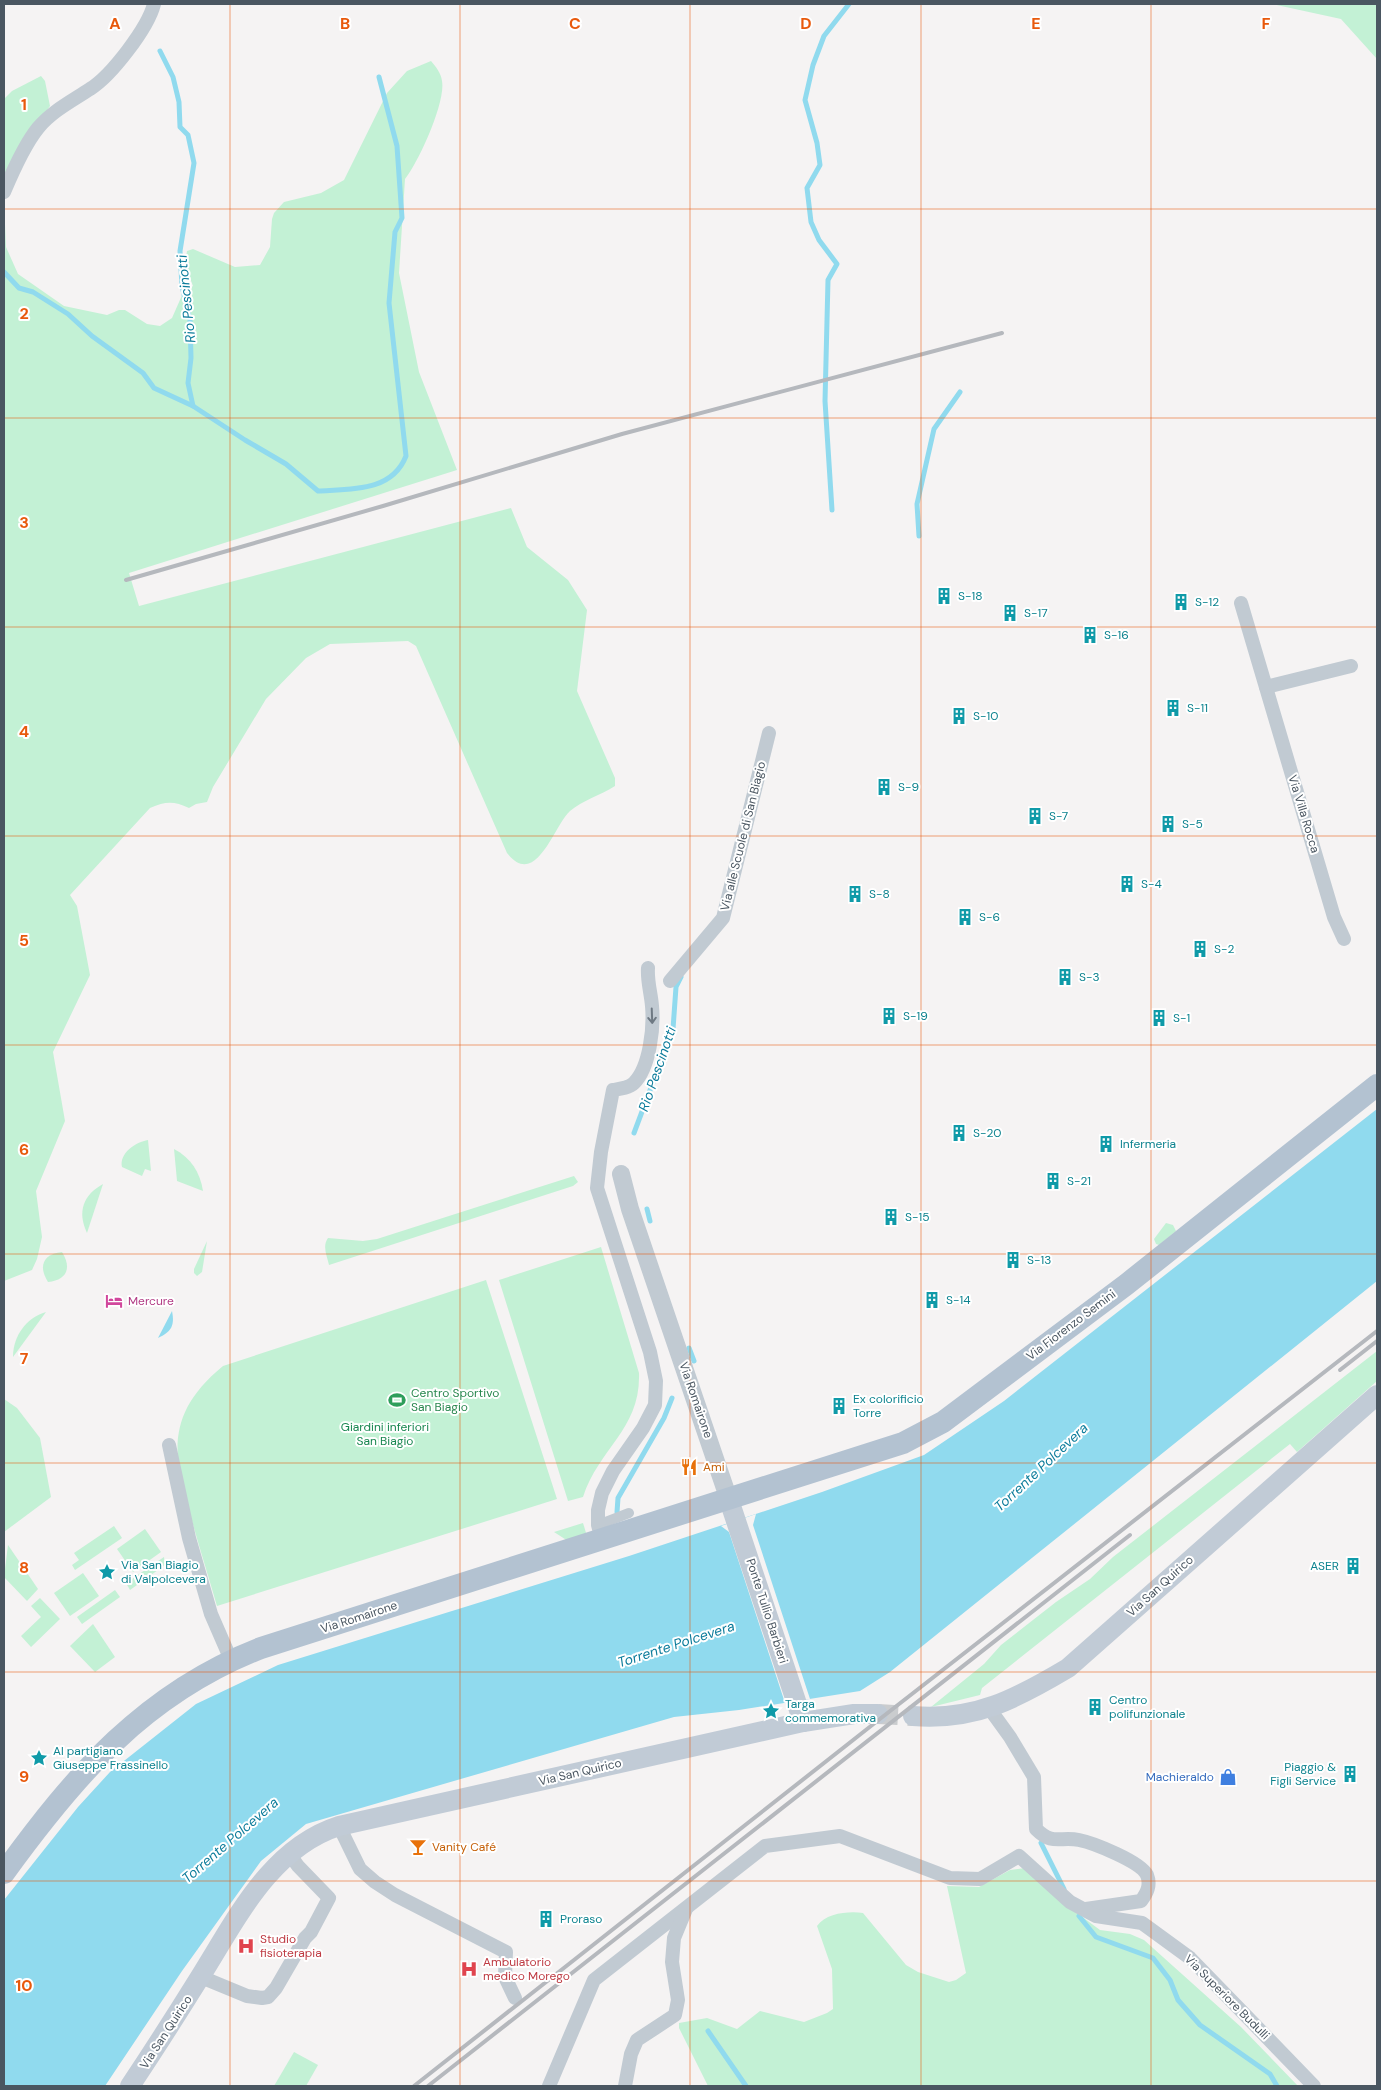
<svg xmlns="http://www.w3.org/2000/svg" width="1381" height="2090" font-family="'DM Sans',sans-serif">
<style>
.green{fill:#c3f1d5}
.water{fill:#90daee}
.pier{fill:#f5f3f3}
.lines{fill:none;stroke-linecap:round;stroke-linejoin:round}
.stream{stroke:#90daee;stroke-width:5}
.secondary-tunnel{stroke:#caccce;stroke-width:20;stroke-dasharray:20 10;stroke-linecap:butt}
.pedestrian{stroke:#c1cad2;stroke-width:10}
.minor{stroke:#c1cad2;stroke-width:14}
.tertiary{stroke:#c1cad2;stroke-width:18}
.secondary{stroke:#c1cbd6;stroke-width:20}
.primary{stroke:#b3c2d1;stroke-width:22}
.rail{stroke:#b5b8bd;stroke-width:4}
.oneway{stroke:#6e7983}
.grid{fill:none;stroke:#e8590c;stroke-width:1;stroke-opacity:0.55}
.labels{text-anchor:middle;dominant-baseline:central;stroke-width:4;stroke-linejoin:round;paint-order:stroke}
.culture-label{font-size:12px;fill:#0d838f;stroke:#fff;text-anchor:start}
.street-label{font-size:12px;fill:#4a5661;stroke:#fff}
.hotel-label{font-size:12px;fill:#b23c85;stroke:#fff;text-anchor:start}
.leisure-label{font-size:12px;fill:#27864d;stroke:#fff;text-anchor:start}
.park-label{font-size:12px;fill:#17864f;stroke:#fff}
.food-label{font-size:12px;fill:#c56008;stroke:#fff;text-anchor:start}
.shop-label{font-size:12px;fill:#366cbe;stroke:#fff;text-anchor:end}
.health-label{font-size:12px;fill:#be3a42;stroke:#fff;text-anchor:start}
.water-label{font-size:14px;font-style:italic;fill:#0c7c9b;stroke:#fff}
.grid-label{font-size:16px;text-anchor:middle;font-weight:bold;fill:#e8590c;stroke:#fff;stroke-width:4;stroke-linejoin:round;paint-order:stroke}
</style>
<rect width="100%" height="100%" fill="#f5f3f3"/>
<g class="green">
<path d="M 1272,4 L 1377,4 L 1377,59 L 1341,19 Z"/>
<path d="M 431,61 C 436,67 441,73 442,81 C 446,102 418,163 405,179 L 399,273 L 419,372 L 457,470 L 129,573 L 139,606 L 511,508 L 527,547 L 568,580 L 587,610 L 577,691 L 615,778 L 615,786 C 601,795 583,800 570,811 C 554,825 536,890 507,853 L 416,646 L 408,641 L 330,644 L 306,658 L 266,699 L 213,787 L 207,802 L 196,804 L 189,808 C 174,801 166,801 150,808 L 70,895 L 77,906 L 90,975 L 53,1052 L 65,1121 L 36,1191 L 42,1237 L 37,1259 L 32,1270 L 4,1281 L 4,201 L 6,247 L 18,274 L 64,306 L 107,315 L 119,310 L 125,310 L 147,324 L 160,326 L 172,318 L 183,293 L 193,286 L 185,265 L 187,251 L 193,249 L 235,267 L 260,265 L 270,247 L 272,219 L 274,213 L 284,202 L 321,193 L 344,180 L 387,93 L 407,71 Z"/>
<path d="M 41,76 L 45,81 L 50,106 L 23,143 L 4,175 L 4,99 L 12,91 Z"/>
<path d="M 148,1140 L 151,1171 L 145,1169 L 142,1176 L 122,1167 C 119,1153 136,1142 148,1140 Z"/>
<path d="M 174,1149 C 191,1158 200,1172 203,1191 L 177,1181 Z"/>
<path d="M 574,1176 L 578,1182 L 573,1186 L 329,1265 C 327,1256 322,1246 328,1238 L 363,1241 L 377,1239 Z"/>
<path d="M 103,1184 L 87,1233 C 77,1212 83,1195 103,1184 Z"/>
<path d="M 1166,1223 L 1173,1225 L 1176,1231 L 1159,1245 L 1156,1244 L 1154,1239 Z"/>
<path d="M 207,1241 L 202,1272 L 197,1276 L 194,1273 L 194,1269 Z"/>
<path d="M 601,1247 L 639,1373 C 641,1429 599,1448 583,1497 L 568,1501 L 499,1280 Z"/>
<path d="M 62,1252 C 72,1268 67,1280 48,1282 C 38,1266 43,1254 62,1252 Z"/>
<path d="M 486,1280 L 557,1499 L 217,1606 C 209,1578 200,1550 192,1521 C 172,1455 165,1414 223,1366 Z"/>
<path d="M 46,1312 L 13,1357 C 13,1336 26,1318 46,1312 Z"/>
<path d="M 1377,1351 L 1377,1381 L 1297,1452 L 1290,1444 L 982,1688 L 980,1695 L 931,1707 L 984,1664 L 1001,1645 L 1056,1602 L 1090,1579 L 1113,1557 Z"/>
<path d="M 4,1399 L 17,1408 L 40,1438 L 51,1497 L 4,1532 Z"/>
<path d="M 583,1523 L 587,1536 L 568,1541 L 554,1532 Z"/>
<path d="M 114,1526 L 122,1538 L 75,1570 L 72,1565 L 79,1560 L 74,1553 Z"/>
<path d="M 145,1529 L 161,1552 L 133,1572 L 117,1549 Z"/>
<path d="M 8,1545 L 38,1589 L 27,1601 L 4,1577 Z"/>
<path d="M 164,1557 L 165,1565 L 130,1590 L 126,1583 Z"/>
<path d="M 83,1573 L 99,1596 L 70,1616 L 54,1593 Z"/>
<path d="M 115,1590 L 120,1597 L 82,1624 L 77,1617 Z"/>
<path d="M 40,1598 L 60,1619 L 31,1647 L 21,1636 L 41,1617 L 31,1606 Z"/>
<path d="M 93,1624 L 115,1657 L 95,1672 L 70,1646 Z"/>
<path d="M 1025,1868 L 1062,1902 L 1100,1930 L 1130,1934 L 1144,1940 L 1241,2027 L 1298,2086 L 708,2086 L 679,2028 L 679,2023 L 707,2018 L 737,2029 L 760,2011 L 804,2022 L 827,2013 L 833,2009 L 832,1969 L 817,1926 C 826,1913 849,1911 863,1913 L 906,1965 L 918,1972 L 949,1982 L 956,1980 L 966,1973 L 947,1886 L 979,1887 L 1010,1870 Z"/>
<path d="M 294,2052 L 318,2065 L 306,2086 L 274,2086 Z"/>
</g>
<g class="water">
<path d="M 1377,1109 L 1377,1281 L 890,1672 L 860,1691 L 739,1710 L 674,1717 L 306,1824 L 261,1861 L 182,1971 L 105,2086 L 4,2086 L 4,1900 L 78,1807 L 110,1772 L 196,1704 L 278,1665 L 629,1556 L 822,1492 L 924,1455 L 1004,1401 Z"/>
<path d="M 172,1311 C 175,1326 171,1332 158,1338 Z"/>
</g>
<path class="pier" d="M 756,1514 L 753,1525 L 810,1699 L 785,1703 L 729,1532 L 721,1526 Z"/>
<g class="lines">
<g class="stream">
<path d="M 160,51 L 173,77 L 179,102 L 180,127 L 188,135 L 194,163 L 180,251 L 182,286 L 190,320 L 191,358 L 188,383 L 193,406 L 245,440 L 286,464 L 318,491 C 351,489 392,492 406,456 L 389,303 L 395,232 L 402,218 L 397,146 L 379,77"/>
<path d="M 4,272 L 19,288 L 33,292 L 68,314 L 92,336 L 143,373 L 154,388 L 193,406"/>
<path d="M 832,510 L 825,401 L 828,280 L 837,264 L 819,240 L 811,222 L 807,188 L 820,165 L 817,143 L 805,100 L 813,65 L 824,36 L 849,4"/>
<path d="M 919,536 L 917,504 L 934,429 L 960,392"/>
<path d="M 634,1133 L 673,1029 L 676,987 L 681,977"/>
<path d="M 647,1209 L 650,1221"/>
<path d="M 689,1348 L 694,1361"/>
<path d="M 617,1512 L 618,1498 L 664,1418 L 672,1398"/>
<path d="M 1041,1843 L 1064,1889"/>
<path d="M 1079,1916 L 1096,1937 L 1153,1958 L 1170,1980 L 1178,2000 L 1200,2025 L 1270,2074 L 1277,2086"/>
<path d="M 708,2031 L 746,2086"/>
</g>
<path class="secondary-tunnel" d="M 878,1714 L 913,1716"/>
<path class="pedestrian" d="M 598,1525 L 629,1513"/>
<g class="minor">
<path d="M 4,192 C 12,173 25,144 38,128 C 52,111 72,101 90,89 C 111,76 148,28 154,4"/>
<path d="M 1241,603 L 1334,917 L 1344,939"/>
<path d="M 1266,687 L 1351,666"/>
<path d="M 670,981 L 723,918 L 769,733"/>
<path d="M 169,1445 L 189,1538 L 211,1614 L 231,1660"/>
<path d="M 602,1540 L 598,1525 L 598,1510 L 602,1493 L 613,1471 L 643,1428 L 655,1405 L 656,1381 L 650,1352 L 597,1188 L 601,1152 L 613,1090 C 620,1089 629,1088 634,1083 C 650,1067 654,1027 652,1006 C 651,993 647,981 648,968"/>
<path d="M 989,1708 L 1010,1737 L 1034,1777 L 1036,1829 C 1053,1846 1060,1836 1079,1840 C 1094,1843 1141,1862 1147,1875 C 1151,1885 1147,1893 1141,1901 L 1086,1909"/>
<path d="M 339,1826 L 360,1869 L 375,1882 L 395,1895 L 506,1952 L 505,1977 L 515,1998"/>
<path d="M 201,1977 L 247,1996 L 262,1998 L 268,1997 L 276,1988 L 305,1938 L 311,1932 L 329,1898 L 298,1866 L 290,1855"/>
<path d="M 549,2086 L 594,1980 L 765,1846 L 840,1836 L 950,1878 L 980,1879 L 1019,1856 L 1070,1902 L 1096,1916 L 1142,1923 L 1190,1958 L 1314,2086"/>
<path d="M 625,2086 L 631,2054 L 637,2040 L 675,2015 L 678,2000 L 672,1962 L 674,1938 L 686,1909"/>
</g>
<path class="tertiary" d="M 621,1174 L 630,1209 L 729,1500"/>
<g class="secondary">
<path d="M 729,1500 L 803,1722"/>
<path d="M 913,1716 C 975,1721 1016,1699 1068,1668 L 1377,1395"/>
<path d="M 130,2086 C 154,2050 177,2014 200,1977 C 236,1920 270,1848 339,1826 L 803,1722 L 854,1714 L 878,1714"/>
</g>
<path class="primary" d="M 4,1873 C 75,1775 145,1693 261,1648 L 903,1443 L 943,1422 L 1127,1284 L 1377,1085"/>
<g class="rail">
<path d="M 126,580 L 383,506 L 622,434 L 1002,333"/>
<path d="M 1340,1370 L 1377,1341"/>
<path d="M 414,2086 L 876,1722 L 1377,1331"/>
<path d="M 428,2086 L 1130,1535"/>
</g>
</g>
<defs><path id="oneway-shaft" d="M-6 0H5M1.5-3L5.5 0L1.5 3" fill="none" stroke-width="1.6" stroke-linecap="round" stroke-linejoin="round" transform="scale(1.25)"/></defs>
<use class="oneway" href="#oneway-shaft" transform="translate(652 1016) rotate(88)"/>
<path class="grid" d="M 230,4 L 230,2086M 460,4 L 460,2086M 690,4 L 690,2086M 921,4 L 921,2086M 1151,4 L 1151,2086M 4,209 L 1377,209M 4,418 L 1377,418M 4,627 L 1377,627M 4,836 L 1377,836M 4,1045 L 1377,1045M 4,1254 L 1377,1254M 4,1463 L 1377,1463M 4,1672 L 1377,1672M 4,1881 L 1377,1881"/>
<defs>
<g id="building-bare" transform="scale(1.35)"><path d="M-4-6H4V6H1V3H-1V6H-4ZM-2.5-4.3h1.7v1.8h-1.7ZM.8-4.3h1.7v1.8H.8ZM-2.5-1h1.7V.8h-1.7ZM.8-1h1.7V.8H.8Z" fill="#0f9aa8" stroke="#fff" stroke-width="2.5" paint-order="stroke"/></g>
<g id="hotel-bare" transform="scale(1.35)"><path d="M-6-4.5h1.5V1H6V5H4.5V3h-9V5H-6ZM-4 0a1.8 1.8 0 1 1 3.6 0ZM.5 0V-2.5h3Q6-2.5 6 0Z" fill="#d1479c" stroke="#fff" stroke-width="2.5" paint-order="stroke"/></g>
<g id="stadium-bare" transform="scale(1.35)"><path d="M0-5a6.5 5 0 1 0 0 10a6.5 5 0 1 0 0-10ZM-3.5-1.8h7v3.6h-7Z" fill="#2e9e5b" stroke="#fff" stroke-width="2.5" paint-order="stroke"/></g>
<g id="restaurant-bare" transform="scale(1.35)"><path d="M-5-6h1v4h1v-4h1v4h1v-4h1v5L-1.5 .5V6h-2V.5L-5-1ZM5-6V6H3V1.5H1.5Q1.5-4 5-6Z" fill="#e8710a" stroke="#fff" stroke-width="2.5" paint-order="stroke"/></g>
<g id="sight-bare" transform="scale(1.35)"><path d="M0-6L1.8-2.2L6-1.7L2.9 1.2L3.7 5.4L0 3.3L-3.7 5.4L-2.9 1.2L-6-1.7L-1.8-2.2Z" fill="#0f9aa8" stroke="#fff" stroke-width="2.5" paint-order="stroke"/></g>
<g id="shop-bare" transform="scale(1.35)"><path d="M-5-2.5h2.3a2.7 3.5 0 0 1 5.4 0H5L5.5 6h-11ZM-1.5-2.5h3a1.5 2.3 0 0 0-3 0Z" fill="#3f7fe0" stroke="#fff" stroke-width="2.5" paint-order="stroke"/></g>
<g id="bar-bare" transform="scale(1.35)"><path d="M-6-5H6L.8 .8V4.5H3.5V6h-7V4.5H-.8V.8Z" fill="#e8710a" stroke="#fff" stroke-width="2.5" paint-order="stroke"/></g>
<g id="hospital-bare" transform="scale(1.35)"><path d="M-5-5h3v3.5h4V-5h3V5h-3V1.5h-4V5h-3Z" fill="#e0444e" stroke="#fff" stroke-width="2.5" paint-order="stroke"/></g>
</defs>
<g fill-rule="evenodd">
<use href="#building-bare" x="944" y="596"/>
<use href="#building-bare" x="1181" y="602"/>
<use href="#building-bare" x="1010" y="613"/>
<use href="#building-bare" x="1090" y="635"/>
<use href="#building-bare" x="1173" y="708"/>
<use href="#building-bare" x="959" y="716"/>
<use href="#building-bare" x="884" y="787"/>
<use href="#building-bare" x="1035" y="816"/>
<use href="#building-bare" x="1168" y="824"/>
<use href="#building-bare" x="1127" y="884"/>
<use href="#building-bare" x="855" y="894"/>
<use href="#building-bare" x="965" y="917"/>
<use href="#building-bare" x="1200" y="949"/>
<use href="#building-bare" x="1065" y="977"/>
<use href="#building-bare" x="889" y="1016"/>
<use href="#building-bare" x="1159" y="1018"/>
<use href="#building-bare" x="959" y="1133"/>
<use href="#building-bare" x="1106" y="1144"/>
<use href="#building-bare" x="1053" y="1181"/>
<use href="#building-bare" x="891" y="1217"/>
<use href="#building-bare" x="1013" y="1260"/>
<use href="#building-bare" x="932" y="1300"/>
<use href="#hotel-bare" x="114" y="1301"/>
<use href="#stadium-bare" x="397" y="1400"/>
<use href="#building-bare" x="839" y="1406"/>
<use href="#restaurant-bare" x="689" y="1467"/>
<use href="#building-bare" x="1353" y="1566"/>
<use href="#sight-bare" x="107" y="1572"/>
<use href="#building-bare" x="1095" y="1707"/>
<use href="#sight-bare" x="771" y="1711"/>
<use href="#sight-bare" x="39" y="1758"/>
<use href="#building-bare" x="1350" y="1774"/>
<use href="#shop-bare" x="1228" y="1777"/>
<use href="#bar-bare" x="418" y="1847"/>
<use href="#building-bare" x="546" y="1919"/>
<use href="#hospital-bare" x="246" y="1946"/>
<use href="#hospital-bare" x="469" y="1969"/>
</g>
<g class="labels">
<g class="culture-label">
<text x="958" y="596">S-18</text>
<text x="1195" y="602">S-12</text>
<text x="1024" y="613">S-17</text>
<text x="1104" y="635">S-16</text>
<text x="1187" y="708">S-11</text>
<text x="973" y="716">S-10</text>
<text x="898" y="787">S-9</text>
<text x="1049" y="816">S-7</text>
<text x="1182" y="824">S-5</text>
<text x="1141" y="884">S-4</text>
<text x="869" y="894">S-8</text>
<text x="979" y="917">S-6</text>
<text x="1214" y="949">S-2</text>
<text x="1079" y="977">S-3</text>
<text x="903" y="1016">S-19</text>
<text x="1173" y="1018">S-1</text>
<text x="973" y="1133">S-20</text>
<text x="1120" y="1144">Infermeria</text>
<text x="1067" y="1181">S-21</text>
<text x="905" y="1217">S-15</text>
<text x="1027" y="1260">S-13</text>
<text x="946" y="1300">S-14</text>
<text x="853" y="1399">Ex colorificio<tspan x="853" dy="14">Torre</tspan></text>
<text x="121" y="1565">Via San Biagio<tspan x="121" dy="14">di Valpolcevera</tspan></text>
<text x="1339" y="1566" text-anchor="end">ASER</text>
<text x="1109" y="1700">Centro<tspan x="1109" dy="14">polifunzionale</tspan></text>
<text x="785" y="1704">Targa<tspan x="785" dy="14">commemorativa</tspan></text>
<text x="53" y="1751">Al partigiano<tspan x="53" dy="14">Giuseppe Frassinello</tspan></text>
<text x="1336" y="1767" text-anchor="end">Piaggio &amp;<tspan x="1336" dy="14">Figli Service</tspan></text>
<text x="560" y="1919">Proraso</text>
</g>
<g class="street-label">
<text transform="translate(1304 814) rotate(73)">Via Villa Rocca</text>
<text transform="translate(743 836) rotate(-76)">Via alle Scuole di San Biagio</text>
<text transform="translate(1071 1325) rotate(-37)">Via Fiorenzo Semini</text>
<text transform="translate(696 1400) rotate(71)">Via Romairone</text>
<text transform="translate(1160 1586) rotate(-42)">Via San Quirico</text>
<text transform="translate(767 1611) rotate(72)">Ponte Tullio Barbieri</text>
<text transform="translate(359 1617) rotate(-18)">Via Romairone</text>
<text transform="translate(580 1772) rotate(-13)">Via San Quirico</text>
<text transform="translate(1227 1997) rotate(45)">Via Superiore Budulli</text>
<text transform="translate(166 2032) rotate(-57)">Via San Quirico</text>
</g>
<g class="hotel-label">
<text x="128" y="1301">Mercure</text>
</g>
<g class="leisure-label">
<text x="411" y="1393">Centro Sportivo<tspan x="411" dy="14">San Biagio</tspan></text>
</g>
<g class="park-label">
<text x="385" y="1427">Giardini inferiori<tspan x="385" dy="14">San Biagio</tspan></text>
</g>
<g class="food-label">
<text x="703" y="1467">Ami</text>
<text x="432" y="1847">Vanity Café</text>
</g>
<g class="shop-label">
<text x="1214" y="1777">Machieraldo</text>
</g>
<g class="health-label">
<text x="260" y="1939">Studio<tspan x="260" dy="14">fisioterapia</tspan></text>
<text x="483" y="1962">Ambulatorio<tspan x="483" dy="14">medico Morego</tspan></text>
</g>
<g class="water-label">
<text transform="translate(186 299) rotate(-96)">Rio Pescinotti</text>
<text transform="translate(657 1069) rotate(-71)">Rio Pescinotti</text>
<text transform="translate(1041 1467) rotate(-43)">Torrente Polcevera</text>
<text transform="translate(676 1644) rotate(-18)">Torrente Polcevera</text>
<text transform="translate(230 1840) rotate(-41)">Torrente Polcevera</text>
</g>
</g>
<g class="grid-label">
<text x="115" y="29">A</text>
<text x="345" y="29">B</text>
<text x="575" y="29">C</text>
<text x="806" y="29">D</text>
<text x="1036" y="29">E</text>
<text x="1266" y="29">F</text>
<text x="24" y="110">1</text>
<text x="24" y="319">2</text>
<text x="24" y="528">3</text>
<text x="24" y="737">4</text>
<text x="24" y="946">5</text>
<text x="24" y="1155">6</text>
<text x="24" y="1364">7</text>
<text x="24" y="1573">8</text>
<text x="24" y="1782">9</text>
<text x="24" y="1991">10</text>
</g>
<rect width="1381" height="2090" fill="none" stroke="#4a5661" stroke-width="10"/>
</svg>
